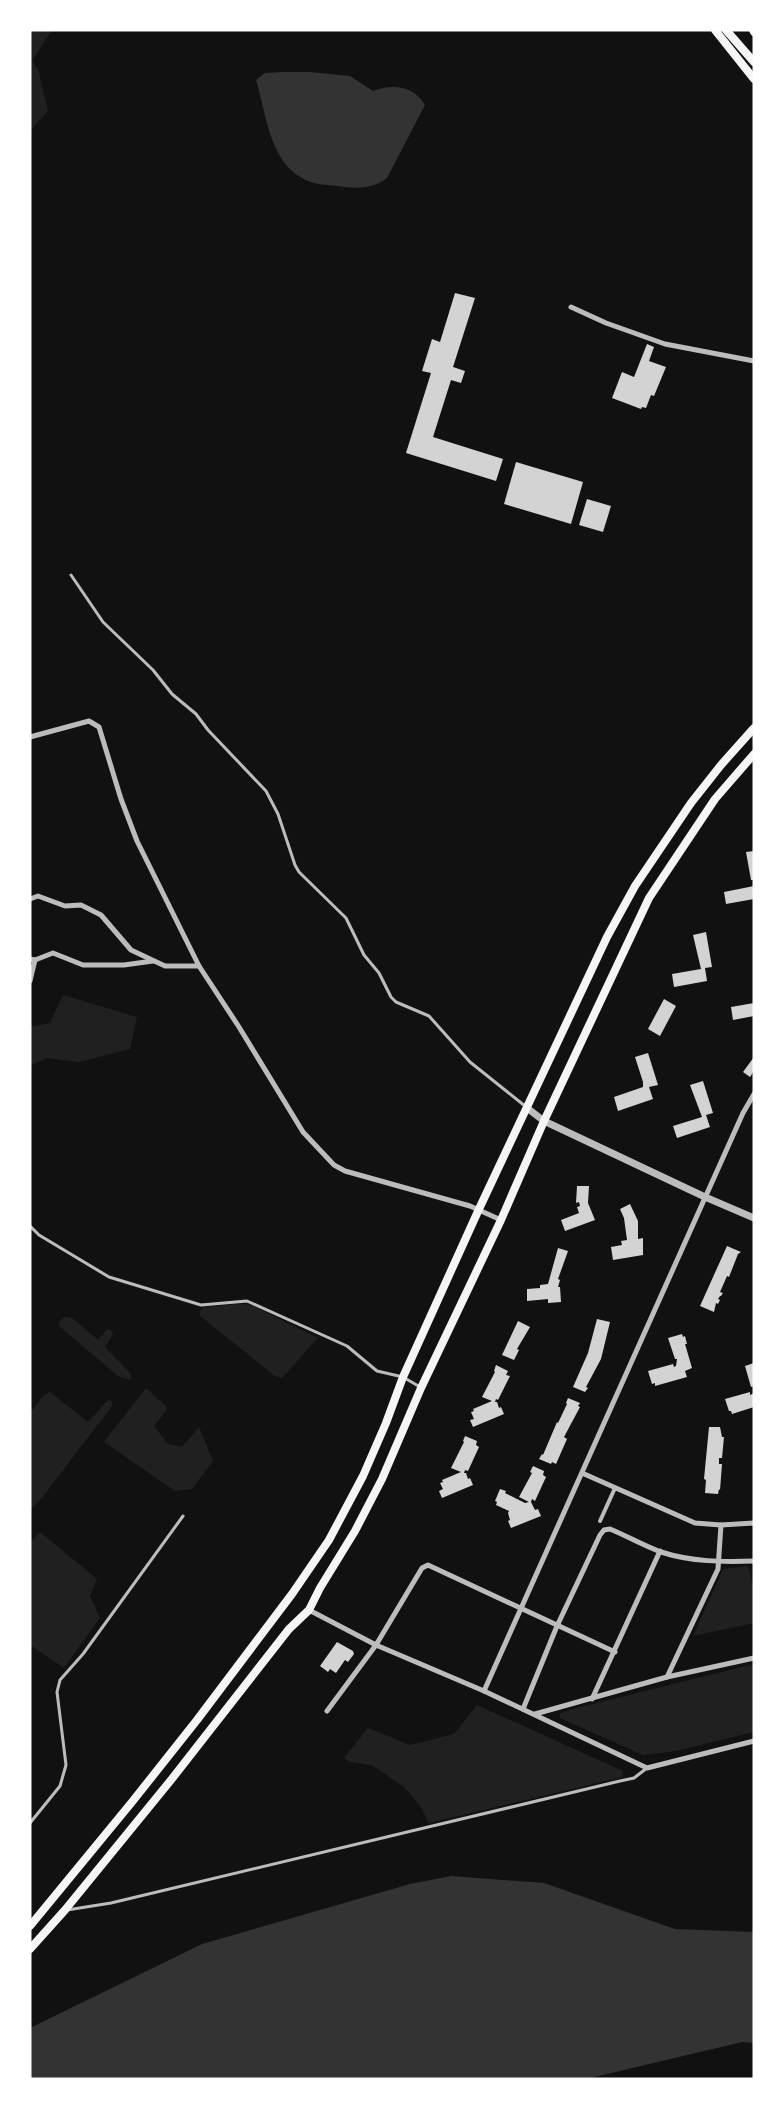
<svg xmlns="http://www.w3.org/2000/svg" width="784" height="2109" font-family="Georgia,serif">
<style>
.green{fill:#202020}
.water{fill:#333}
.building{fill:#d3d3d3}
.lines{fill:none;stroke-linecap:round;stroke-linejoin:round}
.service{stroke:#bcbcbc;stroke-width:3}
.pedestrian{stroke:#bcbcbc;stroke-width:4}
.minor{stroke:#bcbcbc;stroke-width:5}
.tertiary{stroke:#bcbcbc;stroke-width:7}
.secondary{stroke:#f5f5f5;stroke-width:8}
.primary{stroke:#f5f5f5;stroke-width:8}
</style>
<rect width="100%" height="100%" fill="#111"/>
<g class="green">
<path d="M 30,30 L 52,30 L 32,61 L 38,69 L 48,111 L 30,131 Z"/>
<path d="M 63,995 L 137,1017 L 130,1049 L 79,1062 L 46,1058 L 30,1066 L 30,1027 L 50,1023 Z"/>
<path d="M 241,1304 L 251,1305 L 318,1338 L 282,1378 L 275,1376 L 200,1316 L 200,1311 L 203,1307 Z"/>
<path d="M 64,1317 L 72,1318 L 98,1340 L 108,1329 L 112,1331 L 113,1334 L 105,1347 L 131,1374 L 131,1380 L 118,1376 L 59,1326 L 59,1322 Z"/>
<path d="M 146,1388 L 166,1406 L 167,1410 L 154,1426 L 168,1444 L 182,1447 L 199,1427 L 213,1461 L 192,1489 L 175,1491 L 104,1442 Z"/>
<path d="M 50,1392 L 88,1422 L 108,1400 L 112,1401 L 112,1406 L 38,1503 L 31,1508 L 30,1413 L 44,1395 Z"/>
<path d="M 40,1532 L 97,1579 L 90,1596 L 100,1618 L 64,1668 L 30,1645 L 30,1543 Z"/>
<path d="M 748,1566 L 754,1590 L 754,1623 L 693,1636 L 723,1569 Z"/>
<path d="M 754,1664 L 754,1732 L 676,1751 L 643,1755 L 560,1718 L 560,1713 L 580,1707 Z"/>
<path d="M 477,1705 L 623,1771 L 622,1777 L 429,1823 L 421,1807 L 404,1787 L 372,1765 L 350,1762 L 344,1758 L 368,1728 L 410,1745 L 454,1734 Z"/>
</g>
<g class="water">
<path d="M 284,72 L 310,72 L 350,76 L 373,91 C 392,84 413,85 425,105 L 387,178 C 374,189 355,189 338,186 C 330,185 319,185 311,182 C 269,167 267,115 256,80 L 265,73 Z"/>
<path d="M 451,1876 L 544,1883 L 675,1929 L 754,1932 L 754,2043 L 742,2042 L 586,2079 L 30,2079 L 30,2028 L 202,1944 L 410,1884 Z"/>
</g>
<g class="building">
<path d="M 455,293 L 475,298 L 453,367 L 465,371 L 461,383 L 451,380 L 433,437 L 503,459 L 496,481 L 406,453 L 431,373 L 422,371 L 432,339 L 440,342 Z"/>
<path d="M 647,344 L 654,347 L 649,361 L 666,367 L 654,396 L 651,395 L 646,408 L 642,407 L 641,409 L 612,398 L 622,372 L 634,377 Z"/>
<path d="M 516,462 L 583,482 L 571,524 L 504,504 Z"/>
<path d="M 587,499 L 611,506 L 603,532 L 579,525 Z"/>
<path d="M 754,851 L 754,880 L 751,880 L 746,852 Z"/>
<path d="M 754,886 L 754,899 L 726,904 L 724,892 Z"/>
<path d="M 706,932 L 712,967 L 705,968 L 707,981 L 674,987 L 672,974 L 701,969 L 693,935 Z"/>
<path d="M 664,999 L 676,1006 L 660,1036 L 648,1029 Z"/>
<path d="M 754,1003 L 754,1016 L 733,1020 L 731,1007 Z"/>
<path d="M 648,1053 L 658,1085 L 649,1087 L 653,1099 L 618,1111 L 614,1097 L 643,1087 L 643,1082 L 635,1057 Z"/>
<path d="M 754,1057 L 754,1071 L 750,1077 L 743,1072 Z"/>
<path d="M 703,1081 L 713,1113 L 706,1115 L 710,1127 L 677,1138 L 673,1126 L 702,1117 L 690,1085 Z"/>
<path d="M 577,1186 L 589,1186 L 588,1203 L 595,1220 L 565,1231 L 561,1220 L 579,1213 L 577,1207 L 580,1206 L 579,1202 L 576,1203 Z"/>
<path d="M 630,1204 L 638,1221 L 638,1239 L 643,1238 L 643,1255 L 613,1260 L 611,1247 L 622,1245 L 621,1241 L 627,1240 L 624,1218 L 620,1209 Z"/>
<path d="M 727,1246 L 741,1252 L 738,1254 L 729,1277 L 727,1276 L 720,1292 L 723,1293 L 721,1296 L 720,1296 L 718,1299 L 720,1300 L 718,1304 L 716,1303 L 714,1312 L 700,1306 Z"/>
<path d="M 558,1248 L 568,1251 L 558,1279 L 560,1280 L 558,1287 L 560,1287 L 561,1302 L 548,1303 L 548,1299 L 527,1301 L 527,1289 L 540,1288 L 540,1285 L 548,1284 Z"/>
<path d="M 597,1319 L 610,1322 L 601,1359 L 586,1387 L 588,1388 L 585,1392 L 573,1387 L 588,1353 Z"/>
<path d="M 518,1321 L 530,1327 L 517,1349 L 519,1350 L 514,1360 L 502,1355 Z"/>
<path d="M 682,1334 L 683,1337 L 685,1336 L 687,1344 L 685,1344 L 692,1368 L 685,1371 L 687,1377 L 655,1386 L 655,1383 L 652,1384 L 648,1371 L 673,1364 L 674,1367 L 676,1366 L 677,1359 L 675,1359 L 668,1338 Z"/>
<path d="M 754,1363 L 754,1386 L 751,1387 L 745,1366 Z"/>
<path d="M 496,1365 L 508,1371 L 506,1375 L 510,1376 L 498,1400 L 496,1399 L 495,1402 L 497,1402 L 499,1408 L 501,1407 L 504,1414 L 473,1427 L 470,1420 L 474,1419 L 471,1412 L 474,1411 L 473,1409 L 492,1401 L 482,1397 L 495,1372 L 494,1371 Z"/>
<path d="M 750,1392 L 750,1395 L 754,1393 L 754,1407 L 732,1414 L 731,1411 L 729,1411 L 725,1399 Z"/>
<path d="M 568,1398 L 580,1403 L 578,1406 L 580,1407 L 564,1437 L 567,1439 L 556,1464 L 552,1462 L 551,1464 L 539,1459 L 542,1454 L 543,1455 L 557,1422 L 558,1423 L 567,1404 L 566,1403 Z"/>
<path d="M 709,1427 L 720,1427 L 722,1437 L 724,1437 L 722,1458 L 719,1458 L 719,1464 L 722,1464 L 720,1490 L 719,1489 L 718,1494 L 705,1493 L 706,1480 L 704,1479 Z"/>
<path d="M 465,1436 L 477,1441 L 476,1445 L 479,1447 L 468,1471 L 465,1470 L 464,1473 L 466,1473 L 468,1479 L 470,1478 L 473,1485 L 442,1498 L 439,1491 L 443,1489 L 440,1483 L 443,1482 L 442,1480 L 461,1472 L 451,1468 L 464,1442 L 463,1441 Z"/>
<path d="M 533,1466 L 544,1471 L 543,1475 L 546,1477 L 535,1501 L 532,1499 L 531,1502 L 535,1510 L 538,1509 L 541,1516 L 511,1528 L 508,1521 L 510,1520 L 508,1513 L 509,1511 L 496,1505 L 497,1502 L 495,1501 L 500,1489 L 506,1491 L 505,1493 L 525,1503 L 529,1502 L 519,1497 L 532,1473 L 530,1472 Z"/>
<path d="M 337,1642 L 353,1651 L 354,1654 L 348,1662 L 345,1660 L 336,1673 L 330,1669 L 328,1672 L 320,1666 Z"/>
</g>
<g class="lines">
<g class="service">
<path d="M 71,575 L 103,622 L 153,670 L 172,694 L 196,714 L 208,730 L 266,791 L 278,814 L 295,865 L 299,872 L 346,918 L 364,955 L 379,973 L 391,997 L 396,1002 L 429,1016 L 470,1062 L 525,1106"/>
<path d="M 30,1226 L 39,1235 L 109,1277 L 201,1305 L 247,1301 L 347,1346 L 377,1371 L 403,1377 L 420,1387"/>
<path d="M 30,1823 L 60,1786 L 66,1765 L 57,1692 L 60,1680 L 83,1654 L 183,1516"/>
<path d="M 67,1910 L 111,1903 L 620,1781 L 634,1778 L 647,1768"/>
</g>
<path class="pedestrian" d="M 600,1521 L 615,1488"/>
<g class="minor">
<path d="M 571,307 L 606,323 L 665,344 L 754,361"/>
<path d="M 30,737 L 89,721 L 99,727 L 121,799 L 137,841 L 199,966 L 239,1027 L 303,1132 L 334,1165 L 345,1171 L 470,1206 L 501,1220"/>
<path d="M 30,899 L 38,896 L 65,906 L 81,905 L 101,915 L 131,950 L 165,966 L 199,966"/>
<path d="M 30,959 L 35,960 L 53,953 L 83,965 L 124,965 L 153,961"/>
<path d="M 30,981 L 35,960"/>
<path d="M 582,1473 L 695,1523 L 721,1525 L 754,1523"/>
<path d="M 309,1610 L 376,1645 L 484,1691 L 647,1768 L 754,1741"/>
<path d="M 667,1677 L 718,1569 L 721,1525"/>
<path d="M 484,1691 L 743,1113 L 754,1094"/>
<path d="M 592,1699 L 660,1551"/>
<path d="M 523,1709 L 557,1626 L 600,1535 L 604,1530 L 610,1529 C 627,1536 644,1546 661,1552 C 692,1562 722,1562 754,1561"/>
<path d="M 327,1711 L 376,1645 L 422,1568 L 428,1565 L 615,1652"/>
<path d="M 535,1714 L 667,1677 L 754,1658"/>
</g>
<path class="tertiary" d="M 527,1108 L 544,1121 L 705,1197 L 754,1218"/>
<g class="secondary">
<path d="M 726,30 L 754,62"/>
<path d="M 753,30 L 754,32"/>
</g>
<g class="primary">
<path d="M 715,30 L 754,79"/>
<path d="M 30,1926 L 132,1802 L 197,1720 L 292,1594 L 329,1540 L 363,1476 L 386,1423 L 403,1377 L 479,1209 L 607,937 L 635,886 L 691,803 L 721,765 L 754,728"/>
<path d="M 30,1949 L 65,1910 L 171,1780 L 289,1629 L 309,1610 L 320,1588 L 355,1531 L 382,1479 L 421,1388 L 501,1220 L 544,1121 L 649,898 L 715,799 L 754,754"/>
</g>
</g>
<rect width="784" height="2109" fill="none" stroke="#ffffff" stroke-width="63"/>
</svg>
